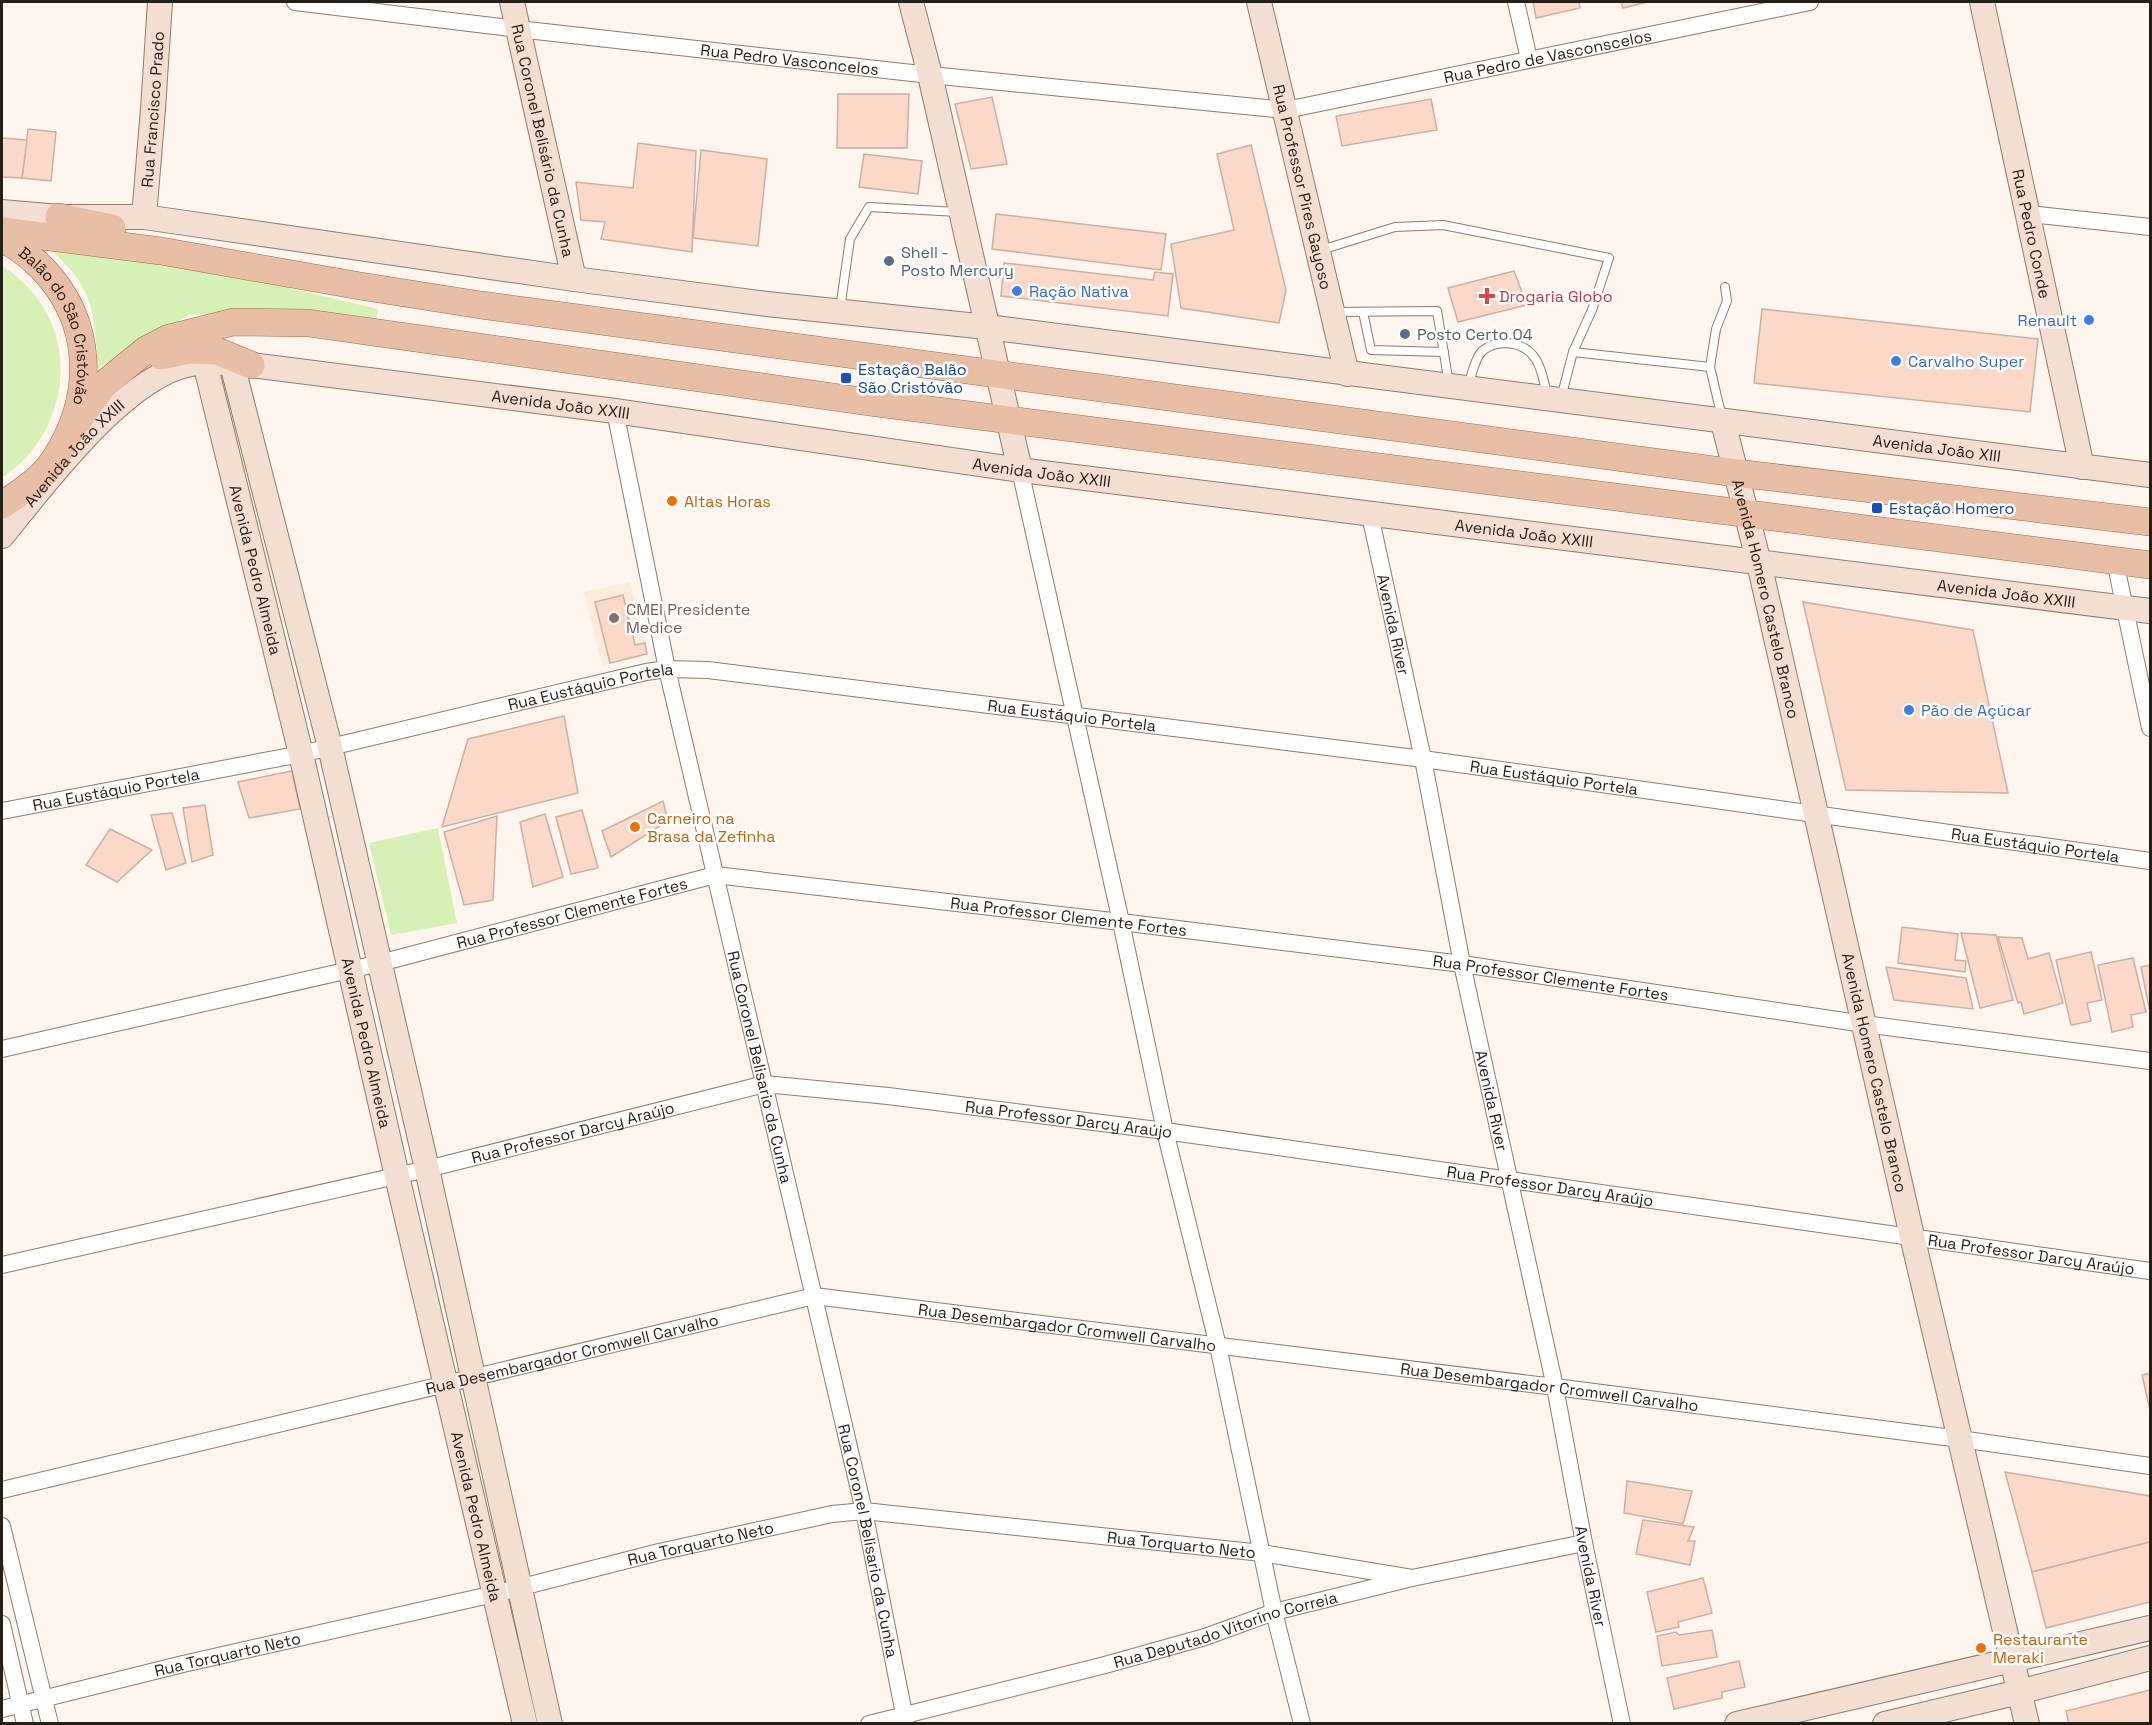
<svg xmlns="http://www.w3.org/2000/svg" width="2152" height="1725" font-family="'Space Grotesk',sans-serif">
<style>
.education{fill:#fbebd8}
.green{fill:#d7f0b5}
.building{fill:#fbd8c8;stroke:#c9afa4;stroke-width:1.5}
.lines{fill:none;stroke-linecap:round;stroke-linejoin:round}
.lane-casing{stroke:#8c7c69;stroke-width:10}
.street-casing{stroke:#8c7c69;stroke-width:18}
.secondary-casing{stroke:#8c7c69;stroke-width:26}
.primary-casing{stroke:#9a6a4d;stroke-width:28}
.lane{stroke:#fff;stroke-width:8}
.street{stroke:#fff;stroke-width:16}
.secondary{stroke:#f4ded2;stroke-width:24}
.primary{stroke:#e8bea5;stroke-width:27}
.service-dot{fill:#5c6f8a;stroke:#fff;stroke-width:2}
.shop-dot{fill:#3f7fe0;stroke:#fff;stroke-width:2}
.health-dot{fill:#e0444e;stroke:#fff;stroke-width:2}
.transit-dot{fill:#1a4fb4;stroke:#fff;stroke-width:2}
.food-dot{fill:#e8710a;stroke:#fff;stroke-width:2}
.education-dot{fill:#8d6e63;stroke:#fff;stroke-width:2}
.labels{text-anchor:middle;dominant-baseline:central;stroke-width:5;stroke-linejoin:round;paint-order:stroke}
.street-label{font-size:16px;fill:#261f18;stroke:#fff}
.service-label{font-size:16px;fill:#4e5e75;stroke:#fff;text-anchor:start}
.shop-label{font-size:16px;fill:#366cbe;stroke:#fff;text-anchor:start}
.health-label{font-size:16px;fill:#be3a42;stroke:#fff;text-anchor:start}
.transit-label{font-size:16px;fill:#164399;stroke:#fff;text-anchor:start}
.food-label{font-size:16px;fill:#c56008;stroke:#fff;text-anchor:start}
.education-label{font-size:16px;fill:#785e54;stroke:#fff;text-anchor:start}
</style>
<rect width="100%" height="100%" fill="#fef6ee"/>
<path class="education" d="M 630,582 L 647,654 L 602,665 L 584,592 Z"/>
<g class="green">
<path d="M 45,243 L 158,257 L 378,309 L 376,320 L 309,312 L 189,315 L 97,369 C 97,338 95,300 74,274 C 65,263 54,254 45,243 Z"/>
<path d="M 2,266 C 82,316 78,426 2,478 Z"/>
<path d="M 438,828 L 457,923 L 391,935 L 369,843 Z"/>
</g>
<g class="building">
<path d="M 1533,2 L 1579,2 L 1580,8 L 1536,18 Z"/>
<path d="M 1621,2 L 1648,2 L 1623,8 Z"/>
<path d="M 838,94 L 909,94 L 907,148 L 837,148 Z"/>
<path d="M 992,97 L 1007,164 L 971,169 L 955,104 Z"/>
<path d="M 1431,99 L 1437,130 L 1342,146 L 1336,116 Z"/>
<path d="M 28,129 L 56,132 L 51,181 L 22,178 Z"/>
<path d="M 2,138 L 27,140 L 22,178 L 2,177 Z"/>
<path d="M 638,143 L 696,151 L 692,252 L 601,239 L 605,222 L 581,220 L 576,182 L 633,188 Z"/>
<path d="M 1251,145 L 1286,290 L 1279,323 L 1181,308 L 1171,244 L 1234,230 L 1217,154 Z"/>
<path d="M 701,150 L 767,159 L 758,246 L 693,238 Z"/>
<path d="M 864,154 L 922,161 L 918,194 L 859,187 Z"/>
<path d="M 996,214 L 1166,234 L 1161,270 L 992,249 Z"/>
<path d="M 1004,263 L 1153,280 L 1155,272 L 1173,274 L 1168,316 L 1001,296 Z"/>
<path d="M 1514,271 L 1527,305 L 1458,322 L 1448,288 Z"/>
<path d="M 1762,309 L 2038,339 L 2030,412 L 1754,383 Z"/>
<path d="M 623,595 L 635,645 L 645,643 L 647,654 L 610,663 L 595,602 Z"/>
<path d="M 1803,602 L 1973,630 L 2008,793 L 1846,790 Z"/>
<path d="M 564,716 L 578,793 L 442,827 L 468,739 Z"/>
<path d="M 292,771 L 300,809 L 249,818 L 238,782 Z"/>
<path d="M 663,801 L 668,821 L 611,857 L 602,831 Z"/>
<path d="M 205,805 L 213,855 L 192,862 L 183,808 Z"/>
<path d="M 582,810 L 598,868 L 571,874 L 556,817 Z"/>
<path d="M 172,813 L 186,863 L 166,870 L 151,815 Z"/>
<path d="M 545,814 L 563,877 L 533,887 L 520,822 Z"/>
<path d="M 497,816 L 493,900 L 464,905 L 444,832 Z"/>
<path d="M 110,829 L 152,850 L 117,882 L 86,865 Z"/>
<path d="M 1902,927 L 1958,934 L 1955,960 L 1966,961 L 1965,972 L 1898,963 Z"/>
<path d="M 1961,933 L 1996,935 L 2013,1000 L 1980,1008 Z"/>
<path d="M 1998,937 L 2022,938 L 2028,959 L 2049,953 L 2063,1003 L 2024,1014 L 2021,1002 L 2018,1003 Z"/>
<path d="M 2091,952 L 2102,1000 L 2087,1003 L 2091,1021 L 2071,1025 L 2056,960 Z"/>
<path d="M 2133,958 L 2146,1012 L 2131,1015 L 2133,1027 L 2112,1032 L 2098,965 Z"/>
<path d="M 2150,965 L 2150,1012 L 2141,967 Z"/>
<path d="M 1886,967 L 1966,978 L 1973,1009 L 1894,1000 Z"/>
<path d="M 2150,1373 L 2150,1410 L 2142,1375 Z"/>
<path d="M 2005,1472 L 2150,1496 L 2150,1542 L 2032,1572 Z"/>
<path d="M 1627,1481 L 1692,1491 L 1683,1524 L 1624,1513 Z"/>
<path d="M 1643,1520 L 1694,1527 L 1688,1541 L 1695,1541 L 1690,1565 L 1636,1554 Z"/>
<path d="M 2150,1542 L 2150,1602 L 2046,1628 L 2032,1572 Z"/>
<path d="M 1703,1578 L 1712,1613 L 1678,1622 L 1679,1627 L 1656,1632 L 1647,1592 Z"/>
<path d="M 1712,1630 L 1717,1657 L 1662,1666 L 1657,1636 L 1676,1632 L 1679,1635 Z"/>
<path d="M 1739,1661 L 1745,1687 L 1722,1692 L 1722,1698 L 1674,1709 L 1667,1678 Z"/>
<path d="M 2150,1690 L 2150,1724 L 2069,1724 L 2066,1711 Z"/>
</g>
<g class="lines">
<g class="lane-casing">
<g id="lane">
<path d="M 1321,250 L 1395,227 L 1443,225 L 1609,258 L 1592,310 L 1573,352"/>
<path d="M 840,309 L 850,239 L 869,207 L 958,212"/>
<path d="M 1334,312 L 1437,311 L 1449,384"/>
<path d="M 1363,312 L 1371,350 L 1444,352"/>
<path d="M 1468,386 C 1471,376 1474,364 1479,355 C 1484,347 1494,344 1503,343 C 1537,343 1542,369 1547,397"/>
<path d="M 1561,398 L 1573,352 L 1710,367"/>
<path d="M 1722,418 L 1710,367 L 1716,329 L 1727,301 L 1725,287"/>
</g>
</g>
<g class="street-casing">
<g id="street">
<path id="s1" d="M 295,2 L 518,29 L 930,75 L 1286,110 L 1810,2"/>
<path d="M 1516,2 L 1529,59"/>
<path d="M 2029,214 L 2150,227"/>
<path id="s2" d="M 615,411 L 667,669 L 864,1511 L 906,1724"/>
<path d="M 1020,470 L 1121,922 L 1165,1131 L 1218,1346 L 1274,1612 L 1302,1724"/>
<path id="s3" d="M 1370,515 L 1423,759 L 1462,964 L 1555,1387 L 1584,1543 L 1622,1724"/>
<path d="M 2115,561 L 2150,728"/>
<path id="s4" d="M 2,811 L 301,754 L 646,672 L 667,669 L 708,670 L 1423,759 L 2150,861"/>
<path id="s5" d="M 2,1049 L 380,963 L 715,875 L 1121,922 L 1462,964 L 1864,1024 L 2150,1061"/>
<path id="s6" d="M 2,1265 L 427,1169 L 765,1084 L 888,1096 L 1165,1131 L 2150,1271"/>
<path id="s7" d="M 2,1490 L 814,1296 L 1555,1387 L 1960,1439 L 2150,1466"/>
<path d="M 2,1526 L 50,1724"/>
<path d="M 2,1624 L 25,1724"/>
<path id="s8" d="M 2,1709 L 183,1664 L 494,1594 L 659,1552 L 832,1514 L 864,1511 L 1262,1553 L 1412,1578"/>
<path id="s9" d="M 869,1724 L 1105,1665 L 1205,1637 L 1274,1612 L 1412,1578 L 1584,1543"/>
</g>
</g>
<g class="secondary-casing">
<g id="secondary">
<path id="s10" d="M 512,2 L 574,279"/>
<path d="M 911,2 L 930,75 L 1020,470"/>
<path id="s11" d="M 1259,2 L 1347,374"/>
<path id="s12" d="M 1982,2 L 2082,467"/>
<path id="s13" d="M 2,212 L 59,217 L 144,217 L 574,279 L 767,304 L 987,327 L 2150,475"/>
<path id="s14" d="M 144,217 L 153,109 L 160,2"/>
<path id="s15" d="M 205,363 L 301,754 L 397,1176 L 525,1724"/>
<path d="M 232,364 L 330,747 L 427,1169 L 550,1724"/>
<path id="s16" d="M 1723,422 L 1759,563 L 1912,1236 L 2027,1724"/>
<path id="s17" d="M 2,536 C 44,485 124,376 191,364 C 210,360 231,364 251,365 L 615,411 L 1020,470 L 2150,611"/>
<path d="M 1737,1724 L 2150,1628"/>
<path d="M 1885,1724 L 2019,1692 L 2150,1658"/>
</g>
</g>
<g class="primary-casing">
<g id="primary">
<path d="M 59,217 L 112,228"/>
<path d="M 2,231 L 161,251 L 360,286 L 481,305 L 1736,473 L 2150,522"/>
<path id="s18" d="M 2,239 C 17,245 30,257 42,268 C 94,322 95,396 56,457 C 44,478 21,492 2,505"/>
<path d="M 161,356 L 189,350 L 217,351 L 251,365"/>
<path d="M 73,427 L 104,384 L 146,350 L 169,338 L 233,322 L 308,323 L 876,403 L 2150,565"/>
</g>
</g>
<use href="#lane" class="lane"/>
<use href="#street" class="street"/>
<use href="#secondary" class="secondary"/>
<use href="#primary" class="primary"/>
</g>
<g class="service-dot">
<circle cx="889" cy="261" r="6"/>
<circle cx="1405" cy="334" r="6"/>
</g>
<g class="shop-dot">
<circle cx="1017" cy="291" r="6"/>
<circle cx="2089" cy="320" r="6"/>
<circle cx="1896" cy="361" r="6"/>
<circle cx="1909" cy="710" r="6"/>
</g>
<path class="health-dot" d="M1484 287h6v6h6v6h-6v6h-6v-6h-6v-6h6z"/>
<g class="transit-dot">
<rect x="840" y="372" width="12" height="12" rx="3"/>
<rect x="1871" y="502" width="12" height="12" rx="3"/>
</g>
<g class="food-dot">
<circle cx="672" cy="501" r="6"/>
<circle cx="635" cy="827" r="6"/>
<circle cx="1981" cy="1648" r="6"/>
</g>
<circle class="education-dot" cx="614" cy="618" r="6"/>
<g class="labels">
<g class="street-label">
<text stroke="none"><textPath href="#s1" startOffset="1264">Rua Pedro de Vasconscelos</textPath></text>
<text stroke="none"><textPath href="#s1" startOffset="498">Rua Pedro Vasconcelos</textPath></text>
<text stroke="none"><textPath href="#s14" startOffset="108">Rua Francisco Prado</textPath></text>
<text stroke="none"><textPath href="#s10" startOffset="142">Rua Coronel Belisário da Cunha</textPath></text>
<text stroke="none"><textPath href="#s11" startOffset="190">Rua Professor Pires Gayoso</textPath></text>
<text stroke="none"><textPath href="#s12" startOffset="237">Rua Pedro Conde</textPath></text>
<text stroke="none"><textPath href="#s18" startOffset="110">Balão do São Cristóvão</textPath></text>
<text stroke="none"><textPath href="#s17" startOffset="632">Avenida João XXIII</textPath></text>
<text stroke="none"><textPath href="#s13" startOffset="1950">Avenida João XIII</textPath></text>
<text stroke="none"><textPath href="#s17" startOffset="110">Avenida João XXIII</textPath></text>
<text stroke="none"><textPath href="#s17" startOffset="1118">Avenida João XXIII</textPath></text>
<text stroke="none"><textPath href="#s17" startOffset="1604">Avenida João XXIII</textPath></text>
<text stroke="none"><textPath href="#s15" startOffset="213">Avenida Pedro Almeida</textPath></text>
<text stroke="none"><textPath href="#s17" startOffset="2090">Avenida João XXIII</textPath></text>
<text stroke="none"><textPath href="#s16" startOffset="182">Avenida Homero Castelo Branco</textPath></text>
<text stroke="none"><textPath href="#s3" startOffset="112">Avenida River</textPath></text>
<text stroke="none"><textPath href="#s4" startOffset="602">Rua Eustáquio Portela</textPath></text>
<text stroke="none"><textPath href="#s4" startOffset="1088">Rua Eustáquio Portela</textPath></text>
<text stroke="none"><textPath href="#s4" startOffset="1574">Rua Eustáquio Portela</textPath></text>
<text stroke="none"><textPath href="#s4" startOffset="116">Rua Eustáquio Portela</textPath></text>
<text stroke="none"><textPath href="#s4" startOffset="2060">Rua Eustáquio Portela</textPath></text>
<text stroke="none"><textPath href="#s5" startOffset="586">Rua Professor Clemente Fortes</textPath></text>
<text stroke="none"><textPath href="#s5" startOffset="1090">Rua Professor Clemente Fortes</textPath></text>
<text stroke="none"><textPath href="#s5" startOffset="1576">Rua Professor Clemente Fortes</textPath></text>
<text stroke="none"><textPath href="#s15" startOffset="699">Avenida Pedro Almeida</textPath></text>
<text stroke="none"><textPath href="#s2" startOffset="672">Rua Coronel Belisario da Cunha</textPath></text>
<text stroke="none"><textPath href="#s16" startOffset="668">Avenida Homero Castelo Branco</textPath></text>
<text stroke="none"><textPath href="#s3" startOffset="598">Avenida River</textPath></text>
<text stroke="none"><textPath href="#s6" startOffset="1090">Rua Professor Darcy Araújo</textPath></text>
<text stroke="none"><textPath href="#s6" startOffset="586">Rua Professor Darcy Araújo</textPath></text>
<text stroke="none"><textPath href="#s6" startOffset="1576">Rua Professor Darcy Araújo</textPath></text>
<text stroke="none"><textPath href="#s6" startOffset="2062">Rua Professor Darcy Araújo</textPath></text>
<text stroke="none"><textPath href="#s7" startOffset="1090">Rua Desembargador Cromwell Carvalho</textPath></text>
<text stroke="none"><textPath href="#s7" startOffset="586">Rua Desembargador Cromwell Carvalho</textPath></text>
<text stroke="none"><textPath href="#s7" startOffset="1576">Rua Desembargador Cromwell Carvalho</textPath></text>
<text stroke="none"><textPath href="#s15" startOffset="1185">Avenida Pedro Almeida</textPath></text>
<text stroke="none"><textPath href="#s2" startOffset="1158">Rua Coronel Belisario da Cunha</textPath></text>
<text stroke="none"><textPath href="#s8" startOffset="718">Rua Torquarto Neto</textPath></text>
<text stroke="none"><textPath href="#s8" startOffset="1204">Rua Torquarto Neto</textPath></text>
<text stroke="none"><textPath href="#s3" startOffset="1084">Avenida River</textPath></text>
<text stroke="none"><textPath href="#s9" startOffset="369">Rua Deputado Vitorino Correia</textPath></text>
<text stroke="none"><textPath href="#s8" startOffset="232">Rua Torquarto Neto</textPath></text>
</g>
<g class="service-label">
<text x="901" y="252">Shell -<tspan x="901" dy="18">Posto Mercury</tspan></text>
<text x="1417" y="334">Posto Certo 04</text>
</g>
<g class="shop-label">
<text x="1029" y="291">Ração Nativa</text>
<text x="2077" y="320" text-anchor="end">Renault</text>
<text x="1908" y="361">Carvalho Super</text>
<text x="1921" y="710">Pão de Açúcar</text>
</g>
<g class="health-label">
<text x="1499" y="296">Drogaria Globo</text>
</g>
<g class="transit-label">
<text x="858" y="369">Estação Balão<tspan x="858" dy="18">São Cristóvão</tspan></text>
<text x="1889" y="508">Estação Homero</text>
</g>
<g class="food-label">
<text x="684" y="501">Altas Horas</text>
<text x="647" y="818">Carneiro na<tspan x="647" dy="18">Brasa da Zefinha</tspan></text>
<text x="1993" y="1639">Restaurante<tspan x="1993" dy="18">Meraki</tspan></text>
</g>
<g class="education-label">
<text x="626" y="609">CMEI Presidente<tspan x="626" dy="18">Medice</tspan></text>
</g>
</g>
<rect width="2152" height="1725" fill="none" stroke="#261f18" stroke-width="6"/>
</svg>
